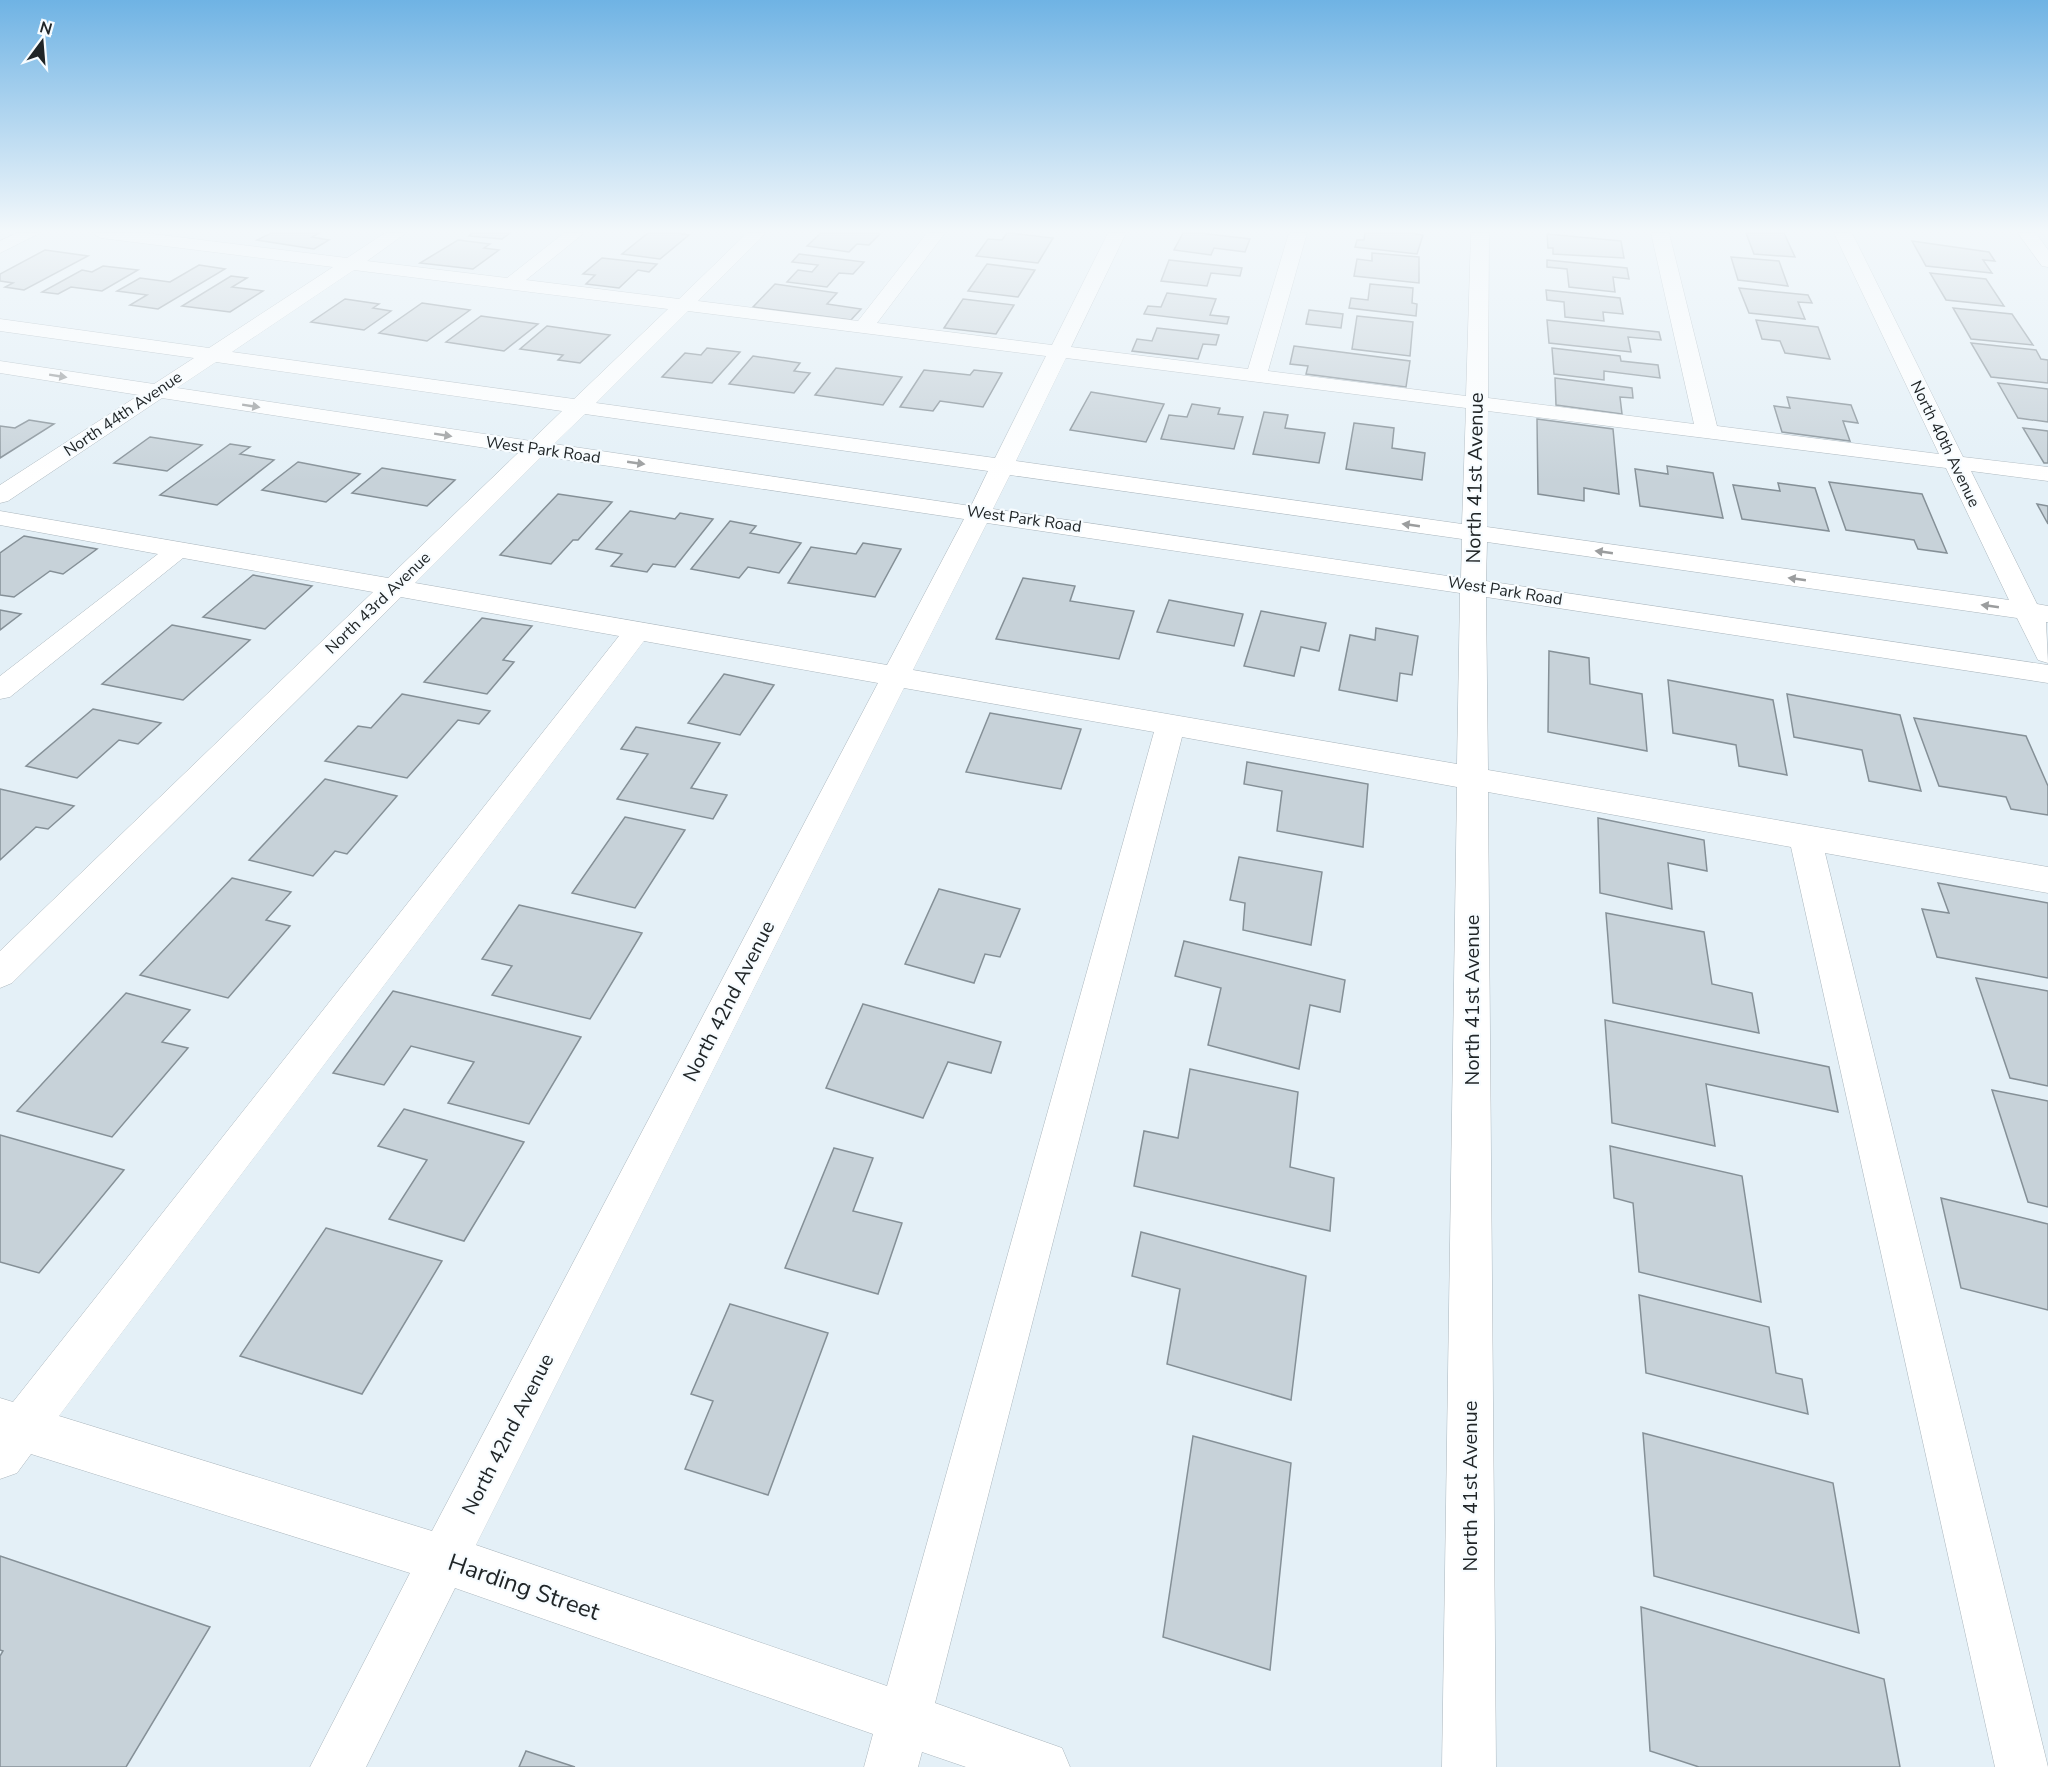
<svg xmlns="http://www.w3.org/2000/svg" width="2048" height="1767" font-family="'Nunito Sans',sans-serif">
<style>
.building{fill:#c7d2d9;stroke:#859097;stroke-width:1.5}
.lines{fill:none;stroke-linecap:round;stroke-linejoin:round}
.minor-casing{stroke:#abb6bd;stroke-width:1}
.minor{fill:#fff;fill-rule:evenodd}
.oneway{fill:#9b9d9e}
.labels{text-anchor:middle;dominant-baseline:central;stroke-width:4.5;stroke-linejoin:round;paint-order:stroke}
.far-street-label{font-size:16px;fill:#202527;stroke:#f7fcff}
.street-label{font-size:20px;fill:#202527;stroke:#f7fcff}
.near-street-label{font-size:24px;fill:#202527;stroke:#f7fcff}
</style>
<rect width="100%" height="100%" fill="#e4f0f7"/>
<g class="building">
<path d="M 271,233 L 319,233 L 312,237 L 329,240 L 314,249 L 257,240 Z"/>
<path d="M 472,233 L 510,233 L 502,239 L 469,236 Z"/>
<path d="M 648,233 L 677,233 L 689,235 L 660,259 L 622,254 Z"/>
<path d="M 821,233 L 878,233 L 880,234 L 869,245 L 857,244 L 849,252 L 807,246 Z"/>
<path d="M 1007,233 L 1010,233 L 1053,238 L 1038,263 L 976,256 L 988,239 L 1002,240 Z"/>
<path d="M 1183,233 L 1200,233 L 1250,239 L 1245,252 L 1214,248 L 1211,255 L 1174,250 Z"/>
<path d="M 1365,233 L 1410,233 L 1423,235 L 1417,254 L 1355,247 L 1357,240 L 1364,240 Z"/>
<path d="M 1746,233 L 1784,233 L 1795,257 L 1754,254 Z"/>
<path d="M 1547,234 L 1621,241 L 1624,258 L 1553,254 L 1553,248 L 1548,248 Z"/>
<path d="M 458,240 L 490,244 L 484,248 L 499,250 L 473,269 L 420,263 Z"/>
<path d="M 1912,241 L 1989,252 L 1995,261 L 1983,260 L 1992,273 L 1926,266 Z"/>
<path d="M 45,250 L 88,256 L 24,290 L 5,287 L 13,283 L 0,281 L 0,274 Z"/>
<path d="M 1372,253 L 1419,257 L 1419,283 L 1354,276 L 1357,259 L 1372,261 Z"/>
<path d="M 799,254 L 864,262 L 853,274 L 839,273 L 827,287 L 787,282 L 798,270 L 812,272 L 818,265 L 792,262 Z"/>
<path d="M 1731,257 L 1779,261 L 1788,286 L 1738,280 Z"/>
<path d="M 602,258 L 657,264 L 649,272 L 638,270 L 619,288 L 586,284 L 595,275 L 583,274 Z"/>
<path d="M 1169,260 L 1242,268 L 1240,276 L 1211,273 L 1207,286 L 1161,281 Z"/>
<path d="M 1547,260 L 1627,268 L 1629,279 L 1613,277 L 1615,292 L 1569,287 L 1567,269 L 1547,267 Z"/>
<path d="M 987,264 L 1035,270 L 1018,297 L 968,291 Z"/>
<path d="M 199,265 L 225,269 L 158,309 L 130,305 L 147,295 L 117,291 L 140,278 L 170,282 Z"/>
<path d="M 103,266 L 138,270 L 102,291 L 71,287 L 58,294 L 42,292 L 82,270 L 92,272 Z"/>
<path d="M 1930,273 L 1986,279 L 2004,306 L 1946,300 Z"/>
<path d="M 231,276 L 247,278 L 232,287 L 263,291 L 230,312 L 182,306 Z"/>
<path d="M 775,284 L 837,293 L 827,304 L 861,309 L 851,320 L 753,307 Z"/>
<path d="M 1370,284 L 1413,288 L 1412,303 L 1417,304 L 1416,316 L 1349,308 L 1351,298 L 1368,300 Z"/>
<path d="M 1739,288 L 1808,295 L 1812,303 L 1798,302 L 1805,319 L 1749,313 Z"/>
<path d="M 1546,290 L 1620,298 L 1623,314 L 1603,312 L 1604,321 L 1565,317 L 1564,302 L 1547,300 Z"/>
<path d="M 1167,293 L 1216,299 L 1210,315 L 1229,317 L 1227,324 L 1144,314 L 1148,306 L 1161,307 Z"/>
<path d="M 345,299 L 379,304 L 373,308 L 391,311 L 364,330 L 311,322 Z"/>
<path d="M 963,299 L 1014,305 L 996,334 L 944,328 Z"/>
<path d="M 422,303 L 470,310 L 427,341 L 379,333 Z"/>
<path d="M 1953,308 L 2012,314 L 2033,345 L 1971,339 Z"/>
<path d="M 1309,310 L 1343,314 L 1341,328 L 1306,324 Z"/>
<path d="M 481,316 L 538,324 L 504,351 L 446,342 Z"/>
<path d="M 1357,316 L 1413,322 L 1410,356 L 1352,349 Z"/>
<path d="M 1547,320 L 1659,332 L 1661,340 L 1628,337 L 1631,352 L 1549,343 Z"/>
<path d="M 1756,320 L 1818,327 L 1830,359 L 1785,353 L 1780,341 L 1762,339 Z"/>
<path d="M 547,326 L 610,335 L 580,363 L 558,360 L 563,355 L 520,349 Z"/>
<path d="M 1157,328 L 1219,335 L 1216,345 L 1203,344 L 1198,359 L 1132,351 L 1137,339 L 1152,341 Z"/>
<path d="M 1971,343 L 2036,350 L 2041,359 L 2048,360 L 2048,383 L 1991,377 Z"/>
<path d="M 1294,346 L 1410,361 L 1406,387 L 1306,374 L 1308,366 L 1290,364 Z"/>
<path d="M 707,348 L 740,352 L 712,383 L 662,377 L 685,353 L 701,355 Z"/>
<path d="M 1552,348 L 1620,356 L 1621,361 L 1658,365 L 1660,378 L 1604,371 L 1604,380 L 1554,374 Z"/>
<path d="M 753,356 L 800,363 L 794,371 L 810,373 L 794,393 L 729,384 Z"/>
<path d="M 836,368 L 902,377 L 883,405 L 815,395 Z"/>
<path d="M 924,370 L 970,375 L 974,370 L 1002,373 L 983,407 L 940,401 L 933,411 L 900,407 Z"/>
<path d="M 1555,378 L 1632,388 L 1633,398 L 1620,397 L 1622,414 L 1556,405 Z"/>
<path d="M 1998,383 L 2048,389 L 2048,422 L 2018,418 Z"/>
<path d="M 1091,392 L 1164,404 L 1146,442 L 1070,430 Z"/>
<path d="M 1787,397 L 1851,405 L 1858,423 L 1843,421 L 1850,441 L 1782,432 L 1774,406 L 1790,408 Z"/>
<path d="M 1192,404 L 1220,408 L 1218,414 L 1243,417 L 1234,449 L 1161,439 L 1169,415 L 1187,417 Z"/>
<path d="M 1264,412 L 1288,415 L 1285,428 L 1325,433 L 1319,463 L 1253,454 Z"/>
<path d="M 1537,419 L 1613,429 L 1619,494 L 1584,488 L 1584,501 L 1538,494 Z"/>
<path d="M 29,420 L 54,424 L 0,458 L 0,426 L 15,428 Z"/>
<path d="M 1354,423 L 1394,428 L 1392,448 L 1425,453 L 1422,480 L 1346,469 Z"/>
<path d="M 2023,428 L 2048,431 L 2048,463 L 2044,463 Z"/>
<path d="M 150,437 L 202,445 L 167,471 L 114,463 Z"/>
<path d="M 230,444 L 250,447 L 240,454 L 274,460 L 217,505 L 160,495 Z"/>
<path d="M 298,462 L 360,474 L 326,502 L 262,490 Z"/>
<path d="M 1667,466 L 1713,473 L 1723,518 L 1640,506 L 1635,469 L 1668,474 Z"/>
<path d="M 382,468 L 455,480 L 427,506 L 352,493 Z"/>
<path d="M 1829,482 L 1922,494 L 1947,553 L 1918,549 L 1914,540 L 1846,530 Z"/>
<path d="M 1778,483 L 1815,488 L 1829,531 L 1742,519 L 1733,485 L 1780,491 Z"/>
<path d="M 558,494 L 612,502 L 578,540 L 573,540 L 551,564 L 500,555 Z"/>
<path d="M 2037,504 L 2048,506 L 2048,524 Z"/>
<path d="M 630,511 L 675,519 L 680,513 L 713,519 L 675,567 L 653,564 L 647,572 L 611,566 L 622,554 L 596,549 Z"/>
<path d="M 730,521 L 756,526 L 750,533 L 801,543 L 779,573 L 748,567 L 739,578 L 691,569 Z"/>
<path d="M 24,536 L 97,549 L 63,574 L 50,571 L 14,597 L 0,595 L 0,553 Z"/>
<path d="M 863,543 L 901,549 L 875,597 L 788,583 L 811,547 L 856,554 Z"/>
<path d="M 253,575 L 312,586 L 265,629 L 203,617 Z"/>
<path d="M 1023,578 L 1075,586 L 1070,601 L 1134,611 L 1119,659 L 996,639 Z"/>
<path d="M 1169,600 L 1243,614 L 1234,646 L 1157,632 Z"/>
<path d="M 0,610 L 21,614 L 0,630 Z"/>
<path d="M 1261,611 L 1326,623 L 1319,651 L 1301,647 L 1294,676 L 1244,666 Z"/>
<path d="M 482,618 L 532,626 L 503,660 L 514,662 L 487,694 L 424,682 Z"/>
<path d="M 172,625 L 250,640 L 183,700 L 102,684 Z"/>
<path d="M 1376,628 L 1418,636 L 1412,675 L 1400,673 L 1397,701 L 1339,690 L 1350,635 L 1375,640 Z"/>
<path d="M 1549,651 L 1589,658 L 1590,684 L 1642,694 L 1647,751 L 1548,732 Z"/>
<path d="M 724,674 L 774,685 L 740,735 L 688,723 Z"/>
<path d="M 1668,680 L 1773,700 L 1787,775 L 1739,766 L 1736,745 L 1673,733 Z"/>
<path d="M 402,694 L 490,711 L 479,724 L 458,720 L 407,778 L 325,761 L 358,726 L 371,728 Z"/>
<path d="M 1787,694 L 1900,715 L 1921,791 L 1869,781 L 1862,750 L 1794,737 Z"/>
<path d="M 93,709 L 161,723 L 138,744 L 119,740 L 77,778 L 26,766 Z"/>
<path d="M 990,713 L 1081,729 L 1061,789 L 966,772 Z"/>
<path d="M 1914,718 L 2026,736 L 2048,786 L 2048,815 L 2011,809 L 2006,797 L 1939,786 Z"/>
<path d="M 636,727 L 720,743 L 691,788 L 727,795 L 713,819 L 617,799 L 648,754 L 621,749 Z"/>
<path d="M 1247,762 L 1368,784 L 1363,847 L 1277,831 L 1282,791 L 1244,784 Z"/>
<path d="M 325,779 L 397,796 L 347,854 L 335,851 L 313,876 L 249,860 Z"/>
<path d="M 0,789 L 74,806 L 48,829 L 36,827 L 0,860 Z"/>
<path d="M 625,817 L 685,830 L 635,908 L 572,893 Z"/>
<path d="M 1598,818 L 1704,840 L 1707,871 L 1668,863 L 1672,909 L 1600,893 Z"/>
<path d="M 1239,857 L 1322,872 L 1311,945 L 1243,930 L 1245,903 L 1230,900 Z"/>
<path d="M 232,878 L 291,892 L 266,920 L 290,926 L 228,998 L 140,975 Z"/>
<path d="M 1938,883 L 2048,903 L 2048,978 L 1937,957 L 1922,909 L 1949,913 Z"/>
<path d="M 939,889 L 1020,909 L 1000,957 L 985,954 L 974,983 L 905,964 Z"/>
<path d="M 519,905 L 642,933 L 590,1019 L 492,995 L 512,966 L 482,959 Z"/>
<path d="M 1606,913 L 1704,932 L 1712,984 L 1752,993 L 1759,1033 L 1613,1003 Z"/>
<path d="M 1184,941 L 1345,980 L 1340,1012 L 1310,1005 L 1299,1069 L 1208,1045 L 1221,988 L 1175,976 Z"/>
<path d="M 1976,978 L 2048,991 L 2048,1086 L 2010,1078 Z"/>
<path d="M 393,991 L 581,1037 L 529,1124 L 448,1103 L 474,1062 L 411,1046 L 384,1085 L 333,1073 Z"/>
<path d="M 126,993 L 190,1010 L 162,1042 L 188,1048 L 112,1137 L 17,1111 Z"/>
<path d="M 863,1004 L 1001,1042 L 991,1073 L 948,1062 L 923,1118 L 826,1088 Z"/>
<path d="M 1605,1020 L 1829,1067 L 1838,1112 L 1706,1084 L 1715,1146 L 1612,1123 Z"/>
<path d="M 1190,1069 L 1298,1092 L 1290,1167 L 1334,1178 L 1330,1231 L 1134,1186 L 1144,1131 L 1178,1138 Z"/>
<path d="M 1992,1090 L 2048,1101 L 2048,1207 L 2028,1202 Z"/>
<path d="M 404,1109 L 524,1142 L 464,1241 L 389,1219 L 427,1160 L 378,1146 Z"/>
<path d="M 0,1135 L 124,1170 L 39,1273 L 0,1262 Z"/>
<path d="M 1610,1146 L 1742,1176 L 1761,1302 L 1639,1272 L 1633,1203 L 1614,1198 Z"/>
<path d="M 834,1148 L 873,1158 L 853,1211 L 902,1223 L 878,1294 L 785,1268 Z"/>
<path d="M 1941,1198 L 2048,1224 L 2048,1310 L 1961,1288 Z"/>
<path d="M 326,1228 L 442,1261 L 362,1394 L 240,1356 Z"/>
<path d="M 1141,1232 L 1306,1276 L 1291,1400 L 1167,1364 L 1180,1289 L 1132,1276 Z"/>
<path d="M 1639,1295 L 1769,1327 L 1776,1373 L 1802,1379 L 1808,1414 L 1646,1373 Z"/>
<path d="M 730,1304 L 828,1333 L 768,1495 L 685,1469 L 713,1401 L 691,1394 Z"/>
<path d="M 1643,1433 L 1833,1483 L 1859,1633 L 1654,1576 Z"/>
<path d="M 1193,1436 L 1291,1463 L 1270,1670 L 1163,1637 Z"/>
<path d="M 0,1556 L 210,1627 L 126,1767 L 0,1767 L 0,1656 L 3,1651 L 0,1650 Z"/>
<path d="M 1641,1607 L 1884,1679 L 1900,1767 L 1699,1767 L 1650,1751 Z"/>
<path d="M 526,1751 L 575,1767 L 519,1767 Z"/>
</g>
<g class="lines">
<g class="minor-casing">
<g id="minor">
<path d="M 17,233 L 40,233 L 0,253 L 0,241 Z"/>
<path d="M 92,233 L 145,233 L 347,258 L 385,233 L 406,233 L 367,261 L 507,278 L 564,233 L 584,233 L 526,280 L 679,299 L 747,233 L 766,233 L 698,301 L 858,321 L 927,233 L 945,233 L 877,323 L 1052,345 L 1108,233 L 1126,233 L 1071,347 L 1248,369 L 1289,233 L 1307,233 L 1268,371 L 1466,396 L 1471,233 L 1489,233 L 1488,398 L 1694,424 L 1651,233 L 1669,233 L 1717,426 L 1939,454 L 1834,233 L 1852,233 L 1963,457 L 2048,467 L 2048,481 L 1971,471 L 2037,604 L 2048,606 L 2048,622 L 2046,622 L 2048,663 L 2038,660 L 2017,618 L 1487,542 L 1486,581 L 2048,665 L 2048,683 L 1486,597 L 1488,770 L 2048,867 L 2048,893 L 1825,853 L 2048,1767 L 1995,1767 L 1791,847 L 1488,792 L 1496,1767 L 1442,1767 L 1457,787 L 1182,737 L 935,1703 L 1062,1748 L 1070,1767 L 966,1767 L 922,1752 L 918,1767 L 864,1767 L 873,1734 L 455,1588 L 366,1767 L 310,1767 L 410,1573 L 31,1454 L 17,1473 L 0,1479 L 0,1398 L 13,1402 L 619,636 L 401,597 L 12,983 L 0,988 L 0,951 L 373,592 L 183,558 L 10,697 L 0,699 L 0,676 L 158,554 L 0,525 L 0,511 L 388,578 L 518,453 L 162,398 L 8,501 L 0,503 L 0,485 L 139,395 L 0,373 L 0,361 L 154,384 L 194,358 L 0,331 L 0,319 L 209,348 L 333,267 L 101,238 ZM 354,270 L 668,309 L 574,399 L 232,352 ZM 688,311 L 1046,356 L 995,458 L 596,403 ZM 1066,358 L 1466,408 L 1462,524 L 1016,461 ZM 216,362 L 562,411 L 531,441 L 177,388 ZM 1488,411 L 1946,468 L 2009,600 L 1487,527 ZM 585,414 L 988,471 L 971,506 L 554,444 ZM 542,456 L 964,519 L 887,665 L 415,583 ZM 1010,475 L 1462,539 L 1461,578 L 993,509 ZM 987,523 L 1460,593 L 1457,764 L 913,670 ZM 644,641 L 878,683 L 432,1531 L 59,1416 ZM 904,688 L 1154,732 L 887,1686 L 476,1545 Z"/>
<path d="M 2018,233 L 2036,233 L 2048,250 L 2048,267 L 2042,266 Z"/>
</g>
</g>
<use href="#minor" class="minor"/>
</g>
<defs><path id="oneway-solid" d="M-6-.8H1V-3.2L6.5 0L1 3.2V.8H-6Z" transform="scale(1.5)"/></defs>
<g class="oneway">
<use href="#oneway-solid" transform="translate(58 376) rotate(9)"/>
<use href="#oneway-solid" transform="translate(251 406) rotate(9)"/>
<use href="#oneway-solid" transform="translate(443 435) rotate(9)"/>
<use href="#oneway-solid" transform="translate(636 463) rotate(8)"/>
<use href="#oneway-solid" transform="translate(1411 525) rotate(-172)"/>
<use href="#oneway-solid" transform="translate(1604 552) rotate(-172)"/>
<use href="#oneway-solid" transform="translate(1797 579) rotate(-172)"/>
<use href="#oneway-solid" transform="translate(1990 606) rotate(-172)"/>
</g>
<linearGradient id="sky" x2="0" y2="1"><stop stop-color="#6fb3e4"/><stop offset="0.48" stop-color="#f3f8fb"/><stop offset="1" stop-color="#f3f8fb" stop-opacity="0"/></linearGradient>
<rect width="2048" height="481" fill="url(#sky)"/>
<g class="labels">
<g class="far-street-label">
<text transform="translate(123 414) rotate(-34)">North 44th Avenue</text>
<text transform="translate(1945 444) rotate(64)">North 40th Avenue</text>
<text transform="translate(543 450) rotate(8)">West Park Road</text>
<text transform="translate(1024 519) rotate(8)">West Park Road</text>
<text transform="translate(1505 591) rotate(9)">West Park Road</text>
<text transform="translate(378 603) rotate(-44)">North 43rd Avenue</text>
</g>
<g class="street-label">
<text transform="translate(1475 478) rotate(-89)">North 41st Avenue</text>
<text transform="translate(1472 1000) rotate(-90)">North 41st Avenue</text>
<text transform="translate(729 1001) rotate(-63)">North 42nd Avenue</text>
<text transform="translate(508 1434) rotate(-63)">North 42nd Avenue</text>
<text transform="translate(1470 1486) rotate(-90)">North 41st Avenue</text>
</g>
<g class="near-street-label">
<text transform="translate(524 1587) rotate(19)">Harding Street</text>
</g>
</g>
<g transform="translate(42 42) rotate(16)" stroke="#f7fcff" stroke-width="4.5" paint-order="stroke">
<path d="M0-4.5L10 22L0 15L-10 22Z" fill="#202527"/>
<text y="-9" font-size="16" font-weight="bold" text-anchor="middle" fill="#202527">N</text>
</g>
</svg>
